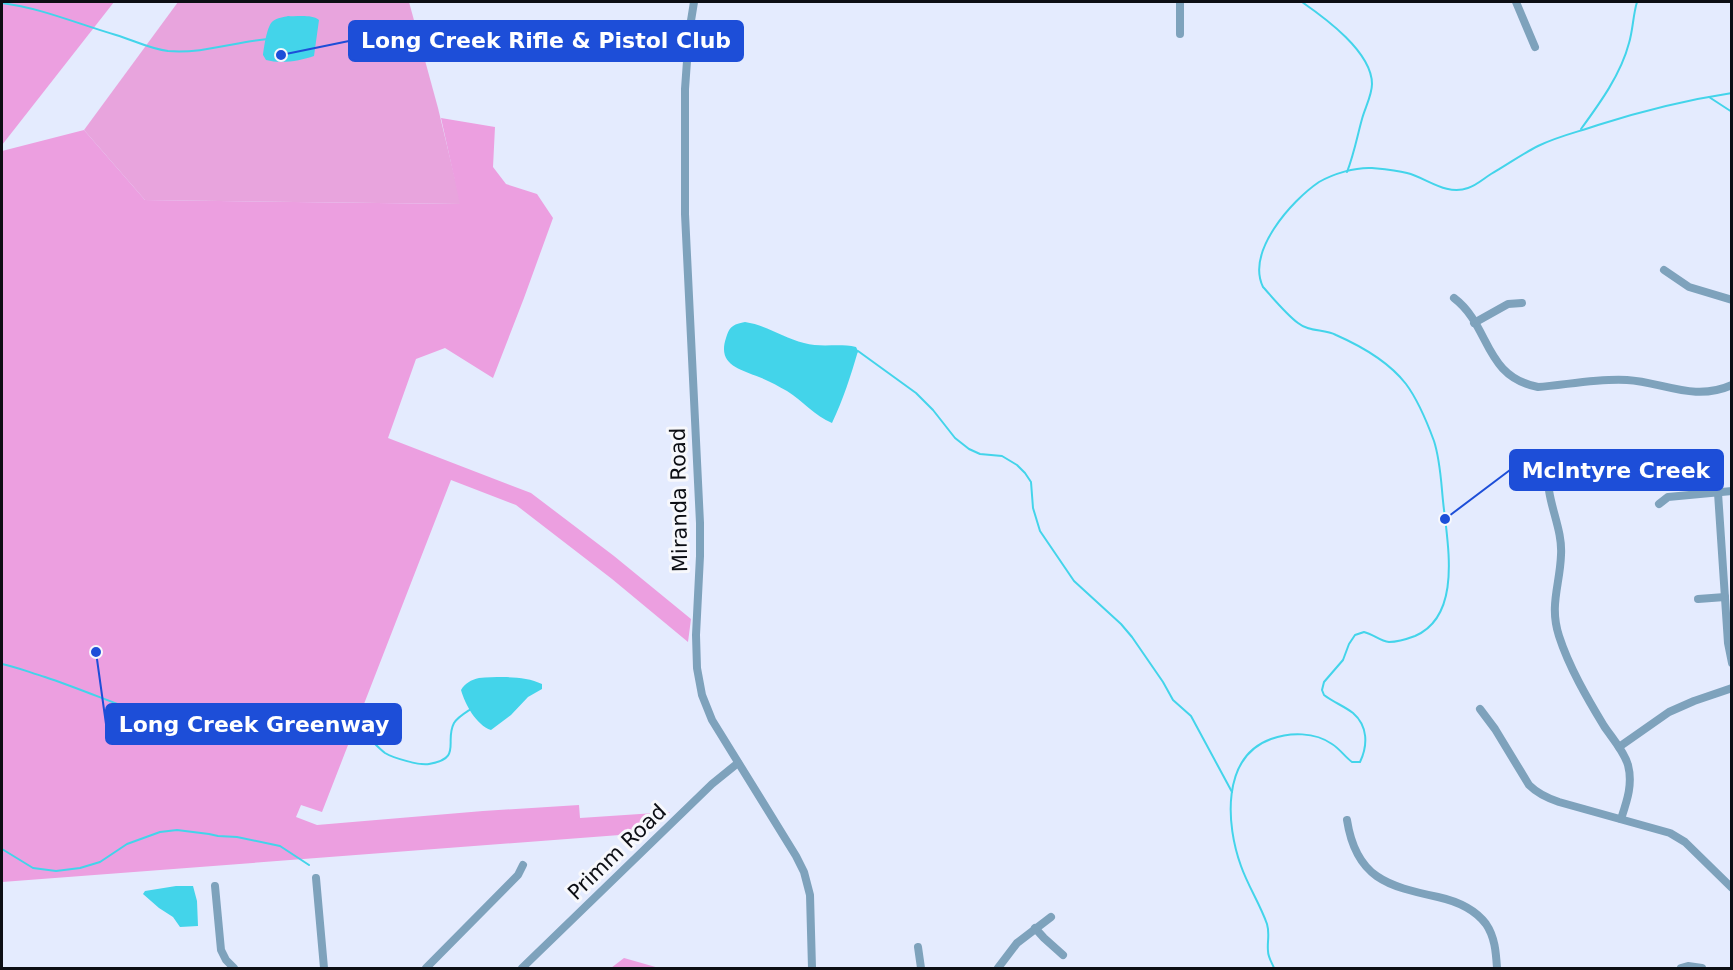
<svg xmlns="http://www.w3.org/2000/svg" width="1733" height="970" font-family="'DejaVu Sans',sans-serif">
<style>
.green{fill:#e8a4dd}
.forest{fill:#ec9fe0}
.water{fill:#43d4ea}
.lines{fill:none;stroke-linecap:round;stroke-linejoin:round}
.stream{stroke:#43d4ea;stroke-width:2}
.minor{stroke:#7ea2bc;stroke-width:8}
.labels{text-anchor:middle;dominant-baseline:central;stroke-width:6;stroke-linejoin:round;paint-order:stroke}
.street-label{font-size:21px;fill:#0c0e14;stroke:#f7f8fc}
.leader{fill:none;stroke:#1d4ed8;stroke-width:2}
.callout-dot{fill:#1d4ed8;stroke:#f7f8fc;stroke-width:2}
.callout{fill:#1d4ed8;stroke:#1d4ed8;stroke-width:2}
.callout-label{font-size:22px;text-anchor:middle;font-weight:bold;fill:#fff}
</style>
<rect width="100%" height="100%" fill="#e4ebfe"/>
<path class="green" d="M 178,2 L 409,2 L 438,108 L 461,204 L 145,200 L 84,130 Z"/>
<g class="forest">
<path d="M 2,2 L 114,2 L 2,145 Z"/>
<path d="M 441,118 L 495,127 L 493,167 L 506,184 L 537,194 L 553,218 L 524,298 L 493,378 L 445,348 L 416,359 L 388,438 L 531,493 L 614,556 L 691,619 L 688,642 L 612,579 L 516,505 L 451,480 L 322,812 L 301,805 L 296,817 L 317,825 L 483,811 L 579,805 L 580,818 L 670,812 L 646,833 L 2,882 L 2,151 L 84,130 L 145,200 L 460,204 Z"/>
<path d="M 624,958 L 659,968 L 611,968 Z"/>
</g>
<g class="water">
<path d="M 288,16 C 298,17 311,14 319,20 L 314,56 C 300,61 281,64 266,60 L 263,55 C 264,47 267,25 273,21 C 277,18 284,17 288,16 Z"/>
<path d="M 745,322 C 766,325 783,338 804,343 C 821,348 839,343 856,347 L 858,351 C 851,375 843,400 832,423 C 815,416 803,401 787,391 C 778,386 769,381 759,377 C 740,369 717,365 726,338 C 730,326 732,325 745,322 Z"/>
<path d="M 479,678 C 499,677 524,675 542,684 L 542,689 L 528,697 L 511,715 L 491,730 C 476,725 465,704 461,690 C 465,683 471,680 479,678 Z"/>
<path d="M 176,886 L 193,886 L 197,901 L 198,926 L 180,927 L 173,917 L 159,908 L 143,894 L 145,891 Z"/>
</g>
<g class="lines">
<g class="stream">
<path d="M 1302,2 C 1325,18 1372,52 1372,84 C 1372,95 1365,108 1362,119 C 1357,137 1354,154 1347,172"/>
<path d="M 2,3 C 41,8 78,24 116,35 C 133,40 150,49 168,51 C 202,54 235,42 268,39"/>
<path d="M 1709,97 L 1732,112"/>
<path d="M 1581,129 C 1600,103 1621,74 1629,43 C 1633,30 1633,15 1637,2"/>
<path d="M 856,352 L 858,351 L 916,393 L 933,410 L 955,438 L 969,449 L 980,454 L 1002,456 L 1017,465 L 1025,473 L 1031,482 L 1033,508 L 1040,531 L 1074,581 L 1121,624 L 1132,637 L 1163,682 L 1173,700 L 1191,716 L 1232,792"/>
<path d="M 2,664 C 17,667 31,673 45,677 C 99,695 149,720 205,731 C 226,734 248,735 268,731 C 290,727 306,709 329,716 C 345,720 359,730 372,741 C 376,745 381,750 385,753 C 393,758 421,766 429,764 C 463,758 444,742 454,723 C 458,717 465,713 471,709"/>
<path d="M 2,849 L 33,868 L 56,871 L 80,868 L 100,862 L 127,844 L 160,832 L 177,830 L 209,834 L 218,836 L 237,837 L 280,846 L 309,865"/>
<path d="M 1274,968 C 1272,963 1268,957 1268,951 C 1267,942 1270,934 1267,924 C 1260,904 1248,886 1241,866 C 1226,825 1221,757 1271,739 C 1290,732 1315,732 1332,744 C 1340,749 1345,757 1352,762 L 1360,762 C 1368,745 1368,726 1353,713 C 1344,706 1333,702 1324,695 L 1322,690 L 1324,682 L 1343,660 L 1349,644 L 1355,635 L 1364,632 C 1373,634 1380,641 1389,642 C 1398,642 1407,639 1415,636 C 1459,617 1449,554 1445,517 C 1441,492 1442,466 1434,441 C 1427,422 1418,400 1406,384 C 1389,362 1361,346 1336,335 C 1324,329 1309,332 1298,323 C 1286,314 1273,298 1263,287 C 1246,252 1291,201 1319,182 C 1333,174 1355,167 1372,168 C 1383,169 1396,170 1407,173 C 1427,178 1446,196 1468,188 C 1477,185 1483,179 1491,174 C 1507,165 1522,154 1538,146 C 1558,136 1578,132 1598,125 C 1642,111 1686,100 1732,93"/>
</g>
<g class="minor">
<path d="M 694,2 L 689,33 L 685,89 L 685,214 L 700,523 L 700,556 L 696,635 L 697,668 L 702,695 L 712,720 L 796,856 L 804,872 L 810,895 L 812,968"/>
<path d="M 1516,2 L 1535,47"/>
<path d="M 1180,34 L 1180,2"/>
<path d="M 1664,270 L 1689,287 L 1732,300"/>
<path d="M 1454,298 C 1491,326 1483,376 1538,387 C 1565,385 1600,378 1627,380 C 1663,382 1694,402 1732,385"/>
<path d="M 1474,323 L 1508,304 L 1522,303"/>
<path d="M 1549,469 C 1544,498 1563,526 1561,555 C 1560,585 1549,605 1559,636 C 1569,667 1587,698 1604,726 C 1612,738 1624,751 1628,765 C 1633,784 1627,801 1621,819"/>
<path d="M 1718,493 L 1728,643 L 1732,663"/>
<path d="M 1659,504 L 1668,497 L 1732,491"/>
<path d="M 1698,599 L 1725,597"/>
<path d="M 1480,709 L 1495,729 L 1529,785 C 1538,794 1547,798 1559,802 L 1670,833 L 1685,842 L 1732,888"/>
<path d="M 1619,747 L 1669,712 L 1694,701 L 1732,688"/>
<path d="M 1347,820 C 1356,878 1387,886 1438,897 C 1456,901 1474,908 1486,924 C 1495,937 1496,953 1497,968"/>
<path d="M 316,878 L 324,968"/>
<path d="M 215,886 L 221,950 L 226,960 L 234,968"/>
<path d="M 1035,928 L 1044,938 L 1063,955"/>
<path d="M 918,947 L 921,968"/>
<path d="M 426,968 L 518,875 L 523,865"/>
<path d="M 522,968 L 712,784 L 738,763"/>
<path d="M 998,968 L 1017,943 L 1051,917"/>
<path d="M 1681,968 L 1688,966 L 1702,968"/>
</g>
</g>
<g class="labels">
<g class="street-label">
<text transform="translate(679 500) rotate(-91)">Miranda Road</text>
<text transform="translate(617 852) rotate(-44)">Primm Road</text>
</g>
</g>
<path class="leader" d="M281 55L349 41M1445 519L1510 470M96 652L106 724"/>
<g class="callout-dot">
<circle cx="281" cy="55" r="6"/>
<circle cx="1445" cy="519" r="6"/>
<circle cx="96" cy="652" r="6"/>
</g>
<g class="callout">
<rect x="349" y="21" width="394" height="40" rx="6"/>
<rect x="1510" y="450" width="213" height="40" rx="6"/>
<rect x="106" y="704" width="295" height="40" rx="6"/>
</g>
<g class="callout-label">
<text x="546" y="48">Long Creek Rifle &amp; Pistol Club</text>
<text x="1616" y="478">McIntyre Creek</text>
<text x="254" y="732">Long Creek Greenway</text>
</g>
<rect width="1733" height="970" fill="none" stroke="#0c0e14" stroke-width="6"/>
</svg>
